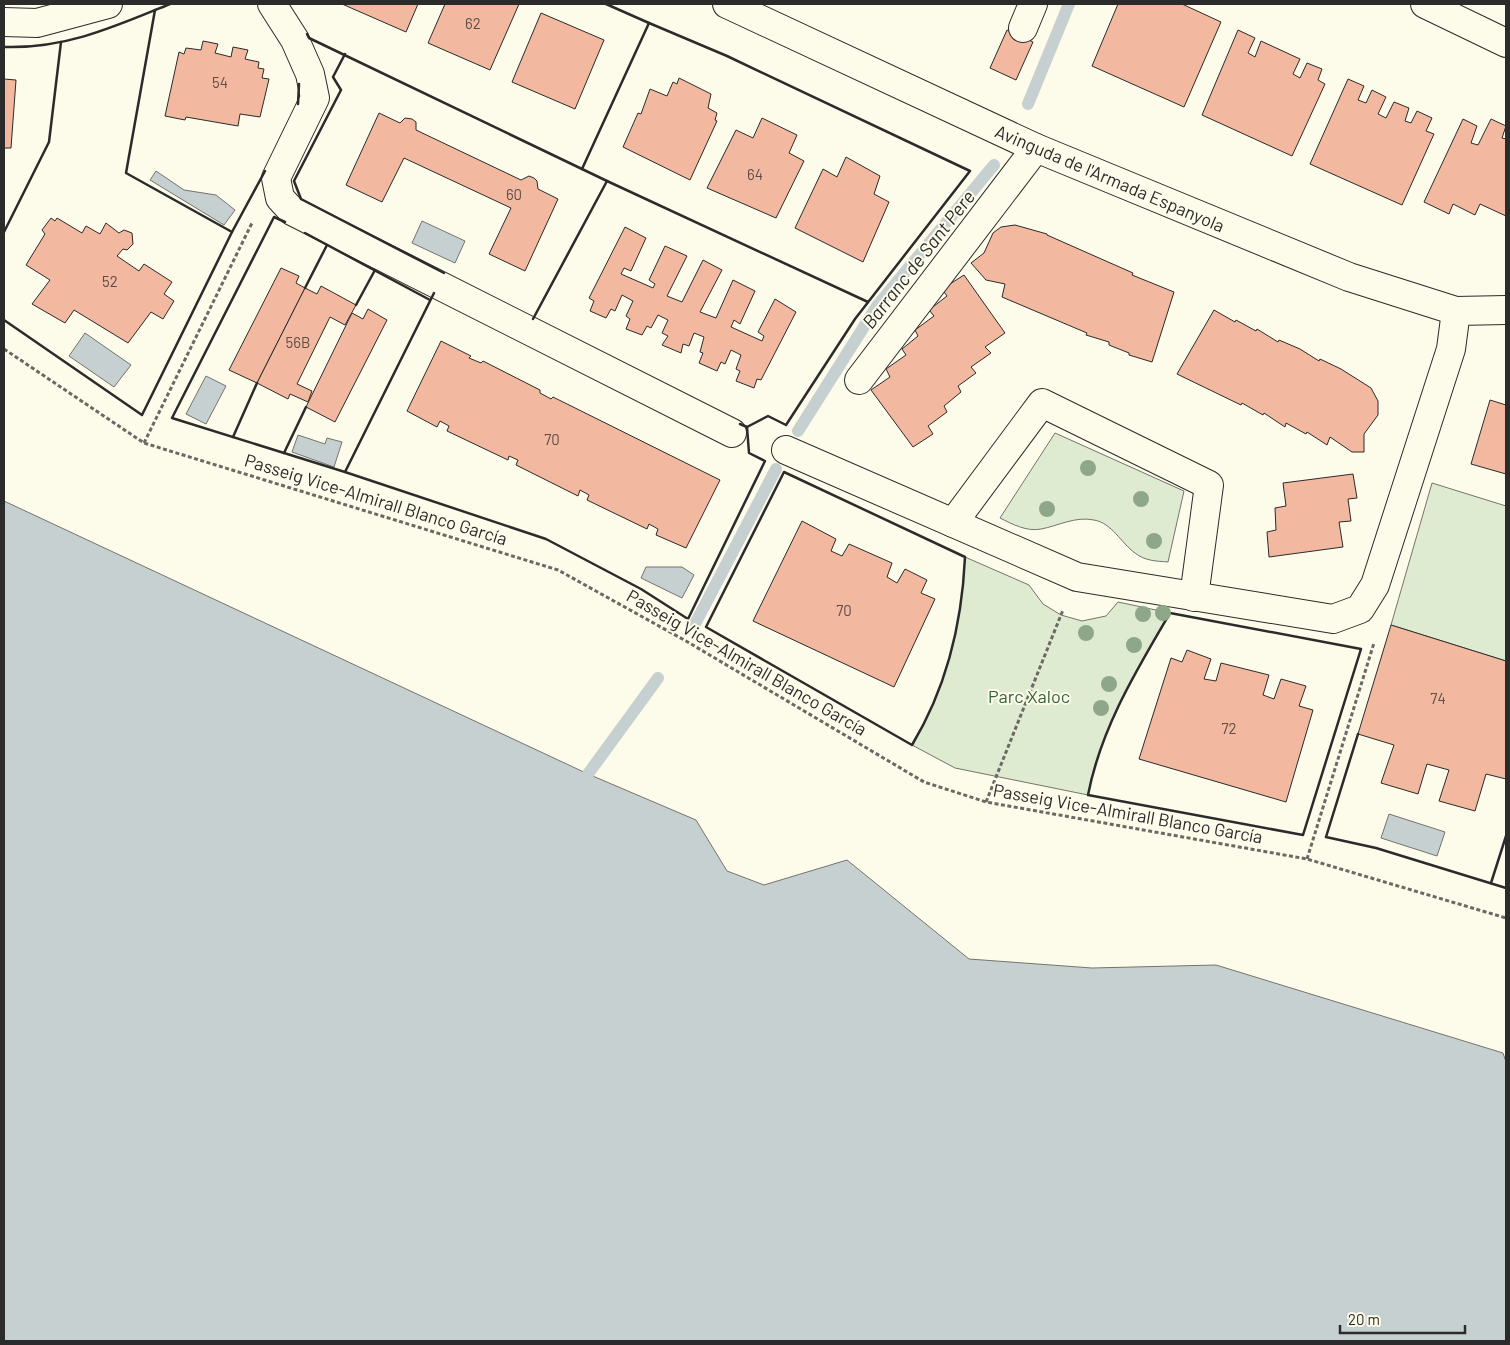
<svg xmlns="http://www.w3.org/2000/svg" width="1510" height="1345" font-family="Barlow,sans-serif">
<style>
.green{fill:#deebd1;stroke:#74746e}
.water{fill:#c7d0d0;stroke:#74746e}
.lines{fill:none;stroke-linecap:round;stroke-linejoin:round}
.stream{stroke:#c7d0d0;stroke-width:12}
.building{fill:#f2b8a0;stroke:#2b2b2b}
.minor-casing{stroke:#2b2b2b;stroke-width:30}
.path{stroke:#6a6964;stroke-width:3;stroke-dasharray:4 2.5;stroke-linecap:butt}
.minor{stroke:#fdfbea;stroke-width:28}
.wall{stroke:#2b2b2b;stroke-width:2.5}
.tree{fill:#8ea78a}
.labels{text-anchor:middle;dominant-baseline:central;stroke-width:4;stroke-linejoin:round;paint-order:stroke}
.number-label{font-size:15px;fill:#5d4e48}
.street-label{font-size:18px;fill:#2b2b2b;stroke:#fdfbea}
.park-label{font-size:18px;fill:#34623c;stroke:#fdfbea}
.water-label{font-size:19px;font-style:italic;fill:#2b2b2b;stroke:#fdfbea}
</style>
<rect width="100%" height="100%" fill="#fdfbea"/>
<g class="green">
<path d="M 1055,433 L 1184,491 L 1168,562 C 1156,561 1145,561 1135,553 C 1121,543 1112,523 1094,520 C 1075,516 1058,526 1041,529 C 1027,532 1012,524 1000,518 Z"/>
<path d="M 1432,483 L 1506,506 L 1506,661 L 1391,625 Z"/>
<path d="M 965,557 L 1029,585 L 1043,604 L 1061,615 L 1082,621 L 1106,616 L 1118,602 L 1170,613 C 1136,671 1101,728 1088,795 L 955,768 L 912,745 C 947,687 962,624 965,557 Z"/>
</g>
<g class="water">
<path d="M 156,171 L 184,190 L 216,195 L 235,210 L 224,225 L 150,180 Z"/>
<path d="M 422,221 L 465,241 L 455,263 L 412,243 Z"/>
<path d="M 85,333 L 131,365 L 114,387 L 69,356 Z"/>
<path d="M 206,376 L 226,386 L 206,424 L 186,414 Z"/>
<path d="M 298,435 L 325,444 L 327,438 L 342,442 L 334,467 L 292,452 Z"/>
<path d="M 4,501 L 588,774 L 696,820 L 727,871 L 764,885 L 847,860 L 969,959 L 1092,968 L 1216,965 L 1503,1053 L 1506,1062 L 1506,1341 L 4,1341 Z"/>
<path d="M 646,567 L 682,567 L 694,575 L 682,598 L 641,578 Z"/>
<path d="M 1389,814 L 1445,832 L 1437,856 L 1381,838 Z"/>
</g>
<g class="lines">
<g class="stream">
<path d="M 1028,104 L 1069,4"/>
<path d="M 798,431 L 877,306 L 994,165"/>
<path d="M 695,624 L 776,469"/>
<path d="M 588,774 L 658,678"/>
</g>
</g>
<g class="building">
<path d="M 342,4 L 418,4 L 406,32 Z"/>
<path d="M 445,4 L 519,4 L 490,70 L 428,43 Z"/>
<path d="M 1118,4 L 1182,4 L 1221,22 L 1184,107 L 1092,66 Z"/>
<path d="M 541,13 L 604,40 L 575,109 L 512,82 Z"/>
<path d="M 1007,30 L 1033,42 L 1016,80 L 990,68 Z"/>
<path d="M 1238,30 L 1255,38 L 1248,53 L 1255,57 L 1261,41 L 1300,59 L 1293,74 L 1300,78 L 1307,63 L 1322,69 L 1318,80 L 1325,84 L 1292,156 L 1202,115 Z"/>
<path d="M 203,41 L 218,44 L 215,53 L 231,57 L 233,47 L 248,50 L 245,59 L 259,62 L 258,68 L 264,69 L 262,78 L 269,79 L 260,117 L 240,114 L 238,126 L 186,117 L 185,120 L 165,116 L 179,52 L 184,54 L 186,48 L 201,50 Z"/>
<path d="M 679,78 L 711,94 L 708,108 L 717,113 L 715,120 L 717,121 L 690,180 L 623,147 L 638,113 L 641,114 L 650,89 L 667,96 L 673,82 L 677,84 Z"/>
<path d="M 4,79 L 16,80 L 11,148 L 4,148 Z"/>
<path d="M 1348,79 L 1364,86 L 1358,100 L 1366,103 L 1372,90 L 1386,97 L 1378,114 L 1386,118 L 1394,102 L 1409,108 L 1405,121 L 1411,123 L 1417,111 L 1432,118 L 1426,131 L 1434,134 L 1402,205 L 1310,164 Z"/>
<path d="M 379,113 L 400,123 L 405,118 L 412,119 L 416,122 L 416,130 L 521,180 L 529,176 L 534,178 L 537,181 L 538,189 L 558,199 L 525,271 L 489,254 L 511,208 L 404,158 L 382,202 L 346,185 Z"/>
<path d="M 762,118 L 797,135 L 789,153 L 804,161 L 776,218 L 707,188 L 736,130 L 753,138 Z"/>
<path d="M 1463,119 L 1477,126 L 1471,143 L 1478,145 L 1491,119 L 1506,126 L 1502,138 L 1506,139 L 1506,216 L 1480,204 L 1475,215 L 1453,204 L 1449,214 L 1424,202 Z"/>
<path d="M 846,157 L 880,176 L 874,194 L 889,202 L 863,262 L 795,228 L 823,169 L 837,177 Z"/>
<path d="M 51,218 L 55,221 L 57,218 L 82,233 L 86,226 L 100,234 L 106,223 L 119,233 L 124,230 L 132,233 L 133,244 L 127,250 L 123,249 L 117,256 L 139,271 L 144,264 L 172,282 L 164,294 L 174,301 L 163,319 L 151,312 L 128,343 L 74,310 L 65,323 L 32,304 L 50,280 L 26,265 L 45,234 L 42,230 Z"/>
<path d="M 1015,225 L 1047,234 L 1047,235 L 1133,273 L 1132,275 L 1174,292 L 1152,362 L 1129,355 L 1129,353 L 1109,345 L 1109,342 L 1086,335 L 1087,333 L 1002,297 L 1005,284 L 986,280 L 971,263 L 984,253 L 993,233 L 1001,227 Z"/>
<path d="M 625,227 L 646,238 L 631,271 L 624,268 L 621,274 L 653,288 L 655,284 L 649,280 L 665,246 L 687,256 L 667,296 L 682,302 L 703,260 L 722,270 L 700,312 L 716,318 L 733,280 L 755,291 L 740,324 L 734,320 L 731,327 L 762,341 L 764,336 L 758,332 L 775,299 L 796,312 L 761,380 L 757,379 L 754,388 L 736,381 L 740,371 L 736,369 L 741,355 L 731,350 L 725,364 L 721,362 L 717,371 L 699,363 L 703,353 L 700,352 L 704,337 L 694,333 L 689,346 L 683,344 L 681,353 L 662,345 L 668,336 L 662,333 L 668,320 L 658,315 L 651,328 L 647,326 L 642,335 L 626,329 L 630,319 L 626,316 L 633,301 L 622,295 L 615,311 L 611,309 L 606,318 L 590,311 L 594,301 L 589,298 Z"/>
<path d="M 281,268 L 299,276 L 296,283 L 305,288 L 257,383 L 229,370 Z"/>
<path d="M 964,275 L 1005,333 L 985,347 L 991,353 L 971,367 L 976,373 L 958,386 L 961,392 L 944,406 L 947,412 L 928,426 L 933,434 L 913,447 L 871,390 L 890,377 L 886,369 L 906,355 L 902,349 L 918,336 L 915,330 L 934,316 L 929,310 L 947,296 L 942,289 Z"/>
<path d="M 321,286 L 356,305 L 345,325 L 330,317 L 297,384 L 312,391 L 308,402 L 290,394 L 288,399 L 257,383 L 305,288 L 317,294 Z"/>
<path d="M 368,309 L 387,320 L 335,422 L 306,407 L 352,313 L 363,319 Z"/>
<path d="M 1214,310 L 1235,322 L 1236,320 L 1256,331 L 1257,329 L 1278,342 L 1279,340 L 1300,349 L 1319,361 L 1320,359 L 1341,369 L 1371,388 L 1378,401 L 1378,415 L 1364,434 L 1364,452 L 1352,452 L 1330,437 L 1327,445 L 1307,432 L 1306,434 L 1286,423 L 1285,427 L 1264,413 L 1263,415 L 1242,403 L 1241,405 L 1177,374 Z"/>
<path d="M 441,341 L 471,356 L 469,358 L 481,363 L 483,361 L 540,390 L 540,393 L 551,399 L 553,397 L 720,480 L 686,548 L 656,535 L 658,529 L 649,524 L 647,529 L 587,500 L 589,495 L 580,490 L 578,496 L 516,465 L 518,460 L 509,456 L 508,460 L 447,431 L 449,426 L 440,421 L 437,427 L 407,411 Z"/>
<path d="M 1490,400 L 1506,405 L 1506,474 L 1471,464 Z"/>
<path d="M 1353,474 L 1357,498 L 1348,499 L 1351,521 L 1339,522 L 1343,547 L 1269,557 L 1267,532 L 1276,530 L 1275,508 L 1286,506 L 1283,483 Z"/>
<path d="M 802,521 L 836,539 L 831,551 L 842,556 L 849,544 L 892,563 L 887,577 L 897,583 L 905,569 L 927,580 L 921,593 L 935,599 L 894,687 L 753,621 Z"/>
<path d="M 1391,625 L 1506,661 L 1506,779 L 1486,774 L 1475,811 L 1439,801 L 1449,770 L 1427,764 L 1418,794 L 1381,783 L 1394,745 L 1358,734 Z"/>
<path d="M 1187,650 L 1211,659 L 1204,679 L 1216,681 L 1221,663 L 1269,675 L 1263,695 L 1274,699 L 1281,679 L 1306,686 L 1299,706 L 1313,710 L 1286,802 L 1139,759 L 1171,658 L 1182,662 Z"/>
</g>
<g class="lines">
<g class="minor-casing">
<g id="minor">
<path d="M 272,4 L 295,40 L 310,74 L 315,98 L 276,178 L 280,198 L 292,211 L 732,433"/>
<path d="M 727,4 L 1036,148 L 1349,277 L 1456,311 L 1506,310"/>
<path d="M 1425,4 L 1506,43"/>
<path d="M 4,22 L 37,23 L 108,4"/>
<path d="M 1023,28 L 1033,4"/>
<path d="M 859,380 L 1036,148"/>
<path d="M 786,450 L 1077,577 L 1333,619 L 1360,609 L 1375,585 L 1451,349 L 1456,311"/>
<path d="M 953,523 L 1042,403 L 1209,485 L 1194,597"/>
</g>
</g>
<g class="path">
<path d="M 4,349 L 144,443 L 558,570 L 686,641 L 924,782 L 986,802 L 1307,859 L 1506,918"/>
<path d="M 144,443 L 252,223"/>
<path d="M 986,802 L 1063,610"/>
<path d="M 1307,859 L 1374,643"/>
</g>
<use href="#minor" class="minor"/>
<g class="wall">
<path d="M 155,10 L 126,173 L 232,232"/>
<path d="M 649,23 L 727,56 L 970,171 L 855,319 L 786,425 L 768,416 L 747,427 L 740,424"/>
<path d="M 307,34 L 309,38 L 607,181 L 868,302"/>
<path d="M 4,47 C 65,49 114,27 170,4"/>
<path d="M 345,54 L 333,77 L 341,90 L 294,181 L 301,199 L 444,273"/>
<path d="M 298,104 L 299,84"/>
<path d="M 582,169 L 649,23 L 606,4"/>
<path d="M 285,222 L 274,217 L 172,418 L 345,472 L 546,539 L 641,589 L 688,619 L 765,461 L 749,453 L 747,427"/>
<path d="M 4,232 L 49,142 L 61,42"/>
<path d="M 305,233 L 430,300"/>
<path d="M 305,288 L 327,245"/>
<path d="M 356,305 L 375,270"/>
<path d="M 533,319 L 607,181"/>
<path d="M 4,320 L 142,415 L 232,232 L 265,171"/>
<path d="M 233,437 L 257,383"/>
<path d="M 284,453 L 306,407"/>
<path d="M 345,472 L 434,293"/>
<path d="M 784,472 L 965,557 C 962,624 947,687 912,745 L 706,627 Z"/>
<path d="M 1170,613 L 1361,649 L 1303,835 L 1088,795 C 1101,728 1136,671 1170,613 Z"/>
<path d="M 1358,734 L 1326,837 L 1376,848 L 1506,888"/>
<path d="M 1491,883 L 1506,836"/>
</g>
</g>
<g class="tree">
<circle cx="1088" cy="468" r="8"/>
<circle cx="1141" cy="499" r="8"/>
<circle cx="1047" cy="509" r="8"/>
<circle cx="1154" cy="541" r="8"/>
<circle cx="1163" cy="613" r="8"/>
<circle cx="1143" cy="614" r="8"/>
<circle cx="1086" cy="633" r="8"/>
<circle cx="1134" cy="645" r="8"/>
<circle cx="1109" cy="684" r="8"/>
<circle cx="1101" cy="708" r="8"/>
</g>
<g class="labels">
<g class="number-label">
<text x="473" y="23">62</text>
<text x="220" y="82">54</text>
<text x="755" y="174">64</text>
<text x="514" y="194">60</text>
<text x="110" y="281">52</text>
<text x="298" y="342">56B</text>
<text x="552" y="439">70</text>
<text x="844" y="610">70</text>
<text x="1438" y="698">74</text>
<text x="1229" y="728">72</text>
</g>
<g class="street-label">
<text transform="translate(1110 178) rotate(23)">Avinguda de l'Armada Espanyola</text>
<text transform="translate(376 499) rotate(17)">Passeig Vice-Almirall Blanco García</text>
<text transform="translate(747 662) rotate(30)">Passeig Vice-Almirall Blanco García</text>
<text transform="translate(1128 813) rotate(10)">Passeig Vice-Almirall Blanco García</text>
</g>
<g class="park-label">
<text x="1029" y="696">Parc Xaloc</text>
</g>
<g class="water-label">
<text transform="translate(918 259) rotate(-52)">Barranc de Sant Pere</text>
</g>
</g>
<rect width="1510" height="1345" fill="none" stroke="#2b2b2b" stroke-width="10"/>
<path d="M1340 1325v8h125v-8" fill="none" stroke="#2b2b2b" stroke-width="2.5"/>
<text x="1348" y="1325" font-size="15" fill="#2b2b2b" stroke="#fdfbea" stroke-width="4" paint-order="stroke">20 m</text>
</svg>
